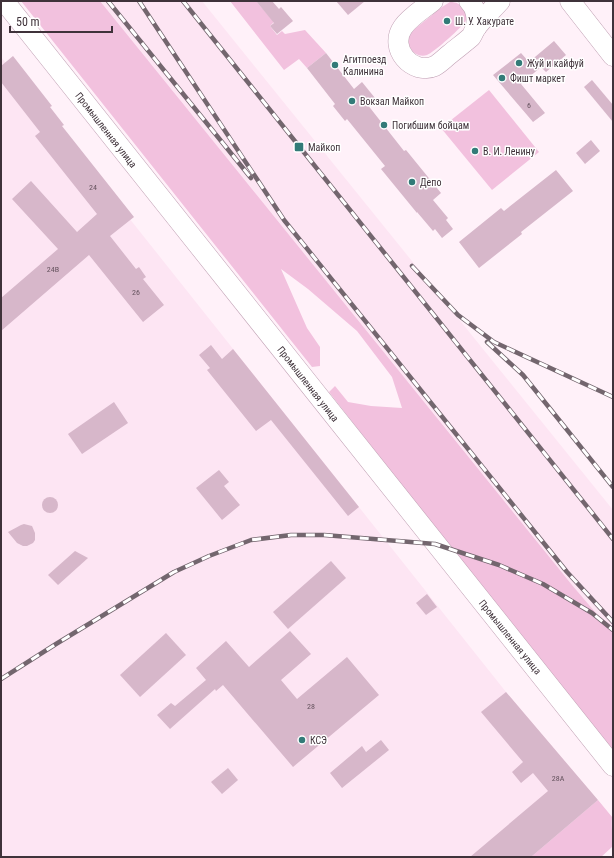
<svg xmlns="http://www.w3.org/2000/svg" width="614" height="858" font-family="'Roboto Condensed',sans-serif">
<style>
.built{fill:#fde5f3}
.green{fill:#f2c1de}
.building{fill:#d7b7ca}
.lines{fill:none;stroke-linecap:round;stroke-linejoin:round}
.secondary-casing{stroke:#c0a1b4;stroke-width:21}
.secondary{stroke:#fff;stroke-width:20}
.rail-casing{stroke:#73666e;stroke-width:4.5}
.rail{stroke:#fff;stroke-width:3;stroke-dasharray:9;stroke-linecap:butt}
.poi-dot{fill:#327b78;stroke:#fff;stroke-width:1.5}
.labels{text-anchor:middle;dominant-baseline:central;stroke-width:3;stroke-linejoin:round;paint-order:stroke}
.number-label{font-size:8px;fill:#65535e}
.poi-label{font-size:10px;fill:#3f323a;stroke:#fff;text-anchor:start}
.street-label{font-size:10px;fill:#3f323a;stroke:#fff}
</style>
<rect width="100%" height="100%" fill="#fff1f9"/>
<g class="built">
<path d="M 100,1 L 202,1 L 613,510 L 613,633 L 572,585 Z"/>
<path d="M 1,57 L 506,692 L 612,817 L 611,827 L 613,831 L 613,846 L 601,857 L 1,857 Z"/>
</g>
<g class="green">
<path d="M 21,1 L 100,1 L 572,585 L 613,633 L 613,750 L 466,568 L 329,392 L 335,386 L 348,402 L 371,406 L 402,408 L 392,377 L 357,331 L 308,289 L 281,269 L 307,328 L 320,347 L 320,366 L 312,367 Z"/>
<path d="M 230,1 L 256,1 L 274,22 L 270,26 L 277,35 L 282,31 L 285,34 L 305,30 L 326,53 L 307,68 L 299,59 L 284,70 Z"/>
<path d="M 450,2 C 456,2 460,4 464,8 C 466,12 467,16 466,20 C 464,26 433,53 427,55 C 420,57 414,54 411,49 C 407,44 408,37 411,32 L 442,7 Z"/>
<path d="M 489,90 L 539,152 L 492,190 L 441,128 Z"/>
<path d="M 598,800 L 612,817 C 611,827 613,836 613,846 L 601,857 L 531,857 Z"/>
</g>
<g class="building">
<path d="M 256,1 L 272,1 L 279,9 L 281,7 L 293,21 L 277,34 L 270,26 L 274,23 Z"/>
<path d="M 336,1 L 365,1 L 348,15 Z"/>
<path d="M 554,41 L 566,55 L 546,72 L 541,67 L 521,84 L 545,113 L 533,122 L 493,75 L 521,53 L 529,62 Z"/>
<path d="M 326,53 L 354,89 L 362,82 L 375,98 L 367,104 L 404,151 L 406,150 L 441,193 L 433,200 L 448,218 L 446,220 L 453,229 L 442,238 L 435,229 L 433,231 L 417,212 L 417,213 L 381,169 L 385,166 L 347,119 L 345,121 L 333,106 L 335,104 L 307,68 Z"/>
<path d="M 13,56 L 52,106 L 50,107 L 64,125 L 62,126 L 134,217 L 110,236 L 136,269 L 139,267 L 146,277 L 143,279 L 164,305 L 143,322 L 89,255 L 1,331 L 1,298 L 58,249 L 12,199 L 31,181 L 77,232 L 97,214 L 35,136 L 40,132 L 1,82 L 1,66 Z"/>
<path d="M 592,80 L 613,105 L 613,122 L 584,87 Z"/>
<path d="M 591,140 L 600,151 L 585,164 L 576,153 Z"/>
<path d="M 556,170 L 573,191 L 521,232 L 522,234 L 479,268 L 459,242 L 501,208 L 504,211 Z"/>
<path d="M 211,345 L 222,359 L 233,349 L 359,507 L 348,516 L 271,420 L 256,431 L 207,370 L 210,368 L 199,355 Z"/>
<path d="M 114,402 L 128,423 L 82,454 L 68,434 Z"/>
<path d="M 219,470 L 229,482 L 224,486 L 240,505 L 222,520 L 196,488 Z"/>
<circle cx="50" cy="505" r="8"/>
<path d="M 24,524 L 32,526 L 35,533 L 35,540 L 33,543 L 27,546 L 23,546 L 17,543 L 8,532 L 21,525 Z"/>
<path d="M 75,551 L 88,558 L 58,585 L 48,575 Z"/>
<path d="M 331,561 L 346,578 L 288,629 L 273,612 Z"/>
<path d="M 427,594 L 437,607 L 426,615 L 416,603 Z"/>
<path d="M 290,631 L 311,654 L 281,680 L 297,699 L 347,657 L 379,695 L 293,767 L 223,685 L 216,691 L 215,689 L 170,729 L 157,715 L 171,703 L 175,706 L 206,680 L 196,668 L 226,641 L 249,667 Z"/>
<path d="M 166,633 L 186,655 L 140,697 L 120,675 Z"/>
<path d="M 506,692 L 598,800 L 531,857 L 470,857 L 548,791 L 533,773 L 521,783 L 512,772 L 523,762 L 481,712 Z"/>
<path d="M 381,740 L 389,750 L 342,788 L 330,773 L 362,746 L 366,752 Z"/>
<path d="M 228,768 L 238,780 L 222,794 L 211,782 Z"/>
</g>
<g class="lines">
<g class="secondary-casing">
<g id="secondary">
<path d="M 4,1 L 613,766"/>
<path d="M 433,1 C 423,9 410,17 403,27 C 388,48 412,76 435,66 C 440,63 445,58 450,54 C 456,49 464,43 471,37 C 473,34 474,31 475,29 C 482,19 492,10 500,1"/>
<path d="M 469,1 C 477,9 477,18 476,28"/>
<path d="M 570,1 L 613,56"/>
</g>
</g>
<use href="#secondary" class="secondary"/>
<g class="rail-casing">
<g id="rail">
<path d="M 108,1 L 251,178"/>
<path d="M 139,1 L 284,220 L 567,572 L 613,622"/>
<path d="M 183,1 L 613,539"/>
<path d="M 412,266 L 458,315 L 494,342 L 613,397"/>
<path d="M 487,342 L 523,375 L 613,487"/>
<path d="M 1,679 L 56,644 L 174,572 L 209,556 L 251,540 L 291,535 L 324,535 L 435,544 L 499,565 L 543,584 L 592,613 L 613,630"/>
</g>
</g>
<use href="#rail" class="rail"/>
</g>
<g class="poi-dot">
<circle cx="447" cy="21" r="4"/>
<circle cx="519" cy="63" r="4"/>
<circle cx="335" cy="65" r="4"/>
<circle cx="502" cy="78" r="4"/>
<circle cx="352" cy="101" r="4"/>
<circle cx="384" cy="125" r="4"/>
<rect x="294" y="142" width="10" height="10" rx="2"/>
<circle cx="475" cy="151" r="4"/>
<circle cx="412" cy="182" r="4"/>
<circle cx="302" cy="740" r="4"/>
</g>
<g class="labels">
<g class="number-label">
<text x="529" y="105">6</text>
<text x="93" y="187">24</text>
<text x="53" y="269">24В</text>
<text x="136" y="292">26</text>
<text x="311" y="706">28</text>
<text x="558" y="778">28А</text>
</g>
<g class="poi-label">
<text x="455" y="21">Ш. У. Хакурате</text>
<text x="343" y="59">Агитпоезд<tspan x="343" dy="12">Калинина</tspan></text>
<text x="527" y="63">Жуй и кайфуй</text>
<text x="510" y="78">Фишт маркет</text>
<text x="360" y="101">Вокзал Майкоп</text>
<text x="392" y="125">Погибшим бойцам</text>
<text x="308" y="147">Майкоп</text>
<text x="483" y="151">В. И. Ленину</text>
<text x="420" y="182">Депо</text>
<text x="310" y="740">КСЭ</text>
</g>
<g class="street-label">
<text transform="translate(106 130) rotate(52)">Промышленная улица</text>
<text transform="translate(308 384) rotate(52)">Промышленная улица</text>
<text transform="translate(510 637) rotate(51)">Промышленная улица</text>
</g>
</g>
<rect width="614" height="858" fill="none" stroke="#3f323a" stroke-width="4"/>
<path d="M10 26v6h102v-6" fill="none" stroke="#3f323a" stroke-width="2"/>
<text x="16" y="26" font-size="12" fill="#3f323a" stroke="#ffffff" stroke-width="3" paint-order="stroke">50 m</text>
</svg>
